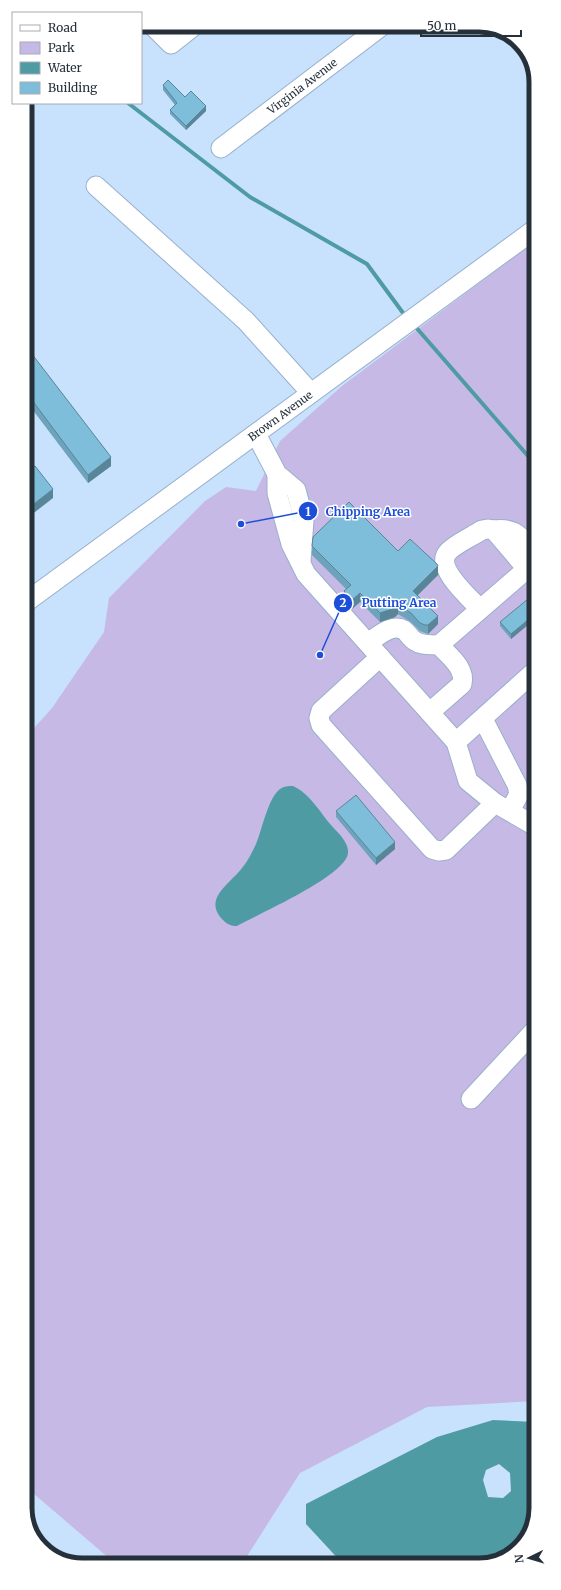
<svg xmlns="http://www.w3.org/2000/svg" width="561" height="1590" font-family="Merriweather,serif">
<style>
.green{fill:#c6b9e6}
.water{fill:#4e9ba4;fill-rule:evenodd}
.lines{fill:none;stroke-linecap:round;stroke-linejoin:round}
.stream{stroke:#4e9ba4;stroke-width:4}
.minor-casing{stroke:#98b0cb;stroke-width:21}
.minor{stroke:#fff;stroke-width:19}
.wall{fill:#6da3bc}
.shaded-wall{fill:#598599}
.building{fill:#7fbedb;stroke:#598599}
.labels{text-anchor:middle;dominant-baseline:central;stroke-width:3;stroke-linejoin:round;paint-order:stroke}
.street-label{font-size:11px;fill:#26303b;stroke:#fff}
.rim{fill:none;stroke:#26303b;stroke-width:5}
.leader{fill:none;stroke:#1d4ed8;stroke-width:1.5}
.callout-dot{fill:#1d4ed8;stroke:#fff;stroke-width:1.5}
.mark-label{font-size:12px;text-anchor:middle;font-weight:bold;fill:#fff}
.callout-label{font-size:12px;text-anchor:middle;font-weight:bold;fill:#1d4ed8;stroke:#fff;stroke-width:3;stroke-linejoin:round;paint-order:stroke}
</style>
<rect width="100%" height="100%" fill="#c8e1fd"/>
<path class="green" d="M 534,242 L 536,1401 L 427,1407 L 300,1473 L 242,1564 L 117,1565 L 27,1488 L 26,737 L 52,708 L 104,632 L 109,598 L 205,501 L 226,487 L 256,491 L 280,441 L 342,386 Z"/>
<g class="water">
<path d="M 293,786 C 309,793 320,812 331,825 C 338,833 349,842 348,853 C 346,876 258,914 237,926 C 231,926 227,924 223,920 C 202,899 230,884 242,868 C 248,861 252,852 256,844 C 262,831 269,791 284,787 C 286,786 290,786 293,786 Z"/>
<path d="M 493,1420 L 536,1422 L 536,1509 L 524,1543 L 494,1563 L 343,1564 L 306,1524 L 306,1504 L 437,1437 ZM 499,1464 L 510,1473 L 511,1491 L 503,1498 L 488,1497 L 483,1480 L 486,1470 Z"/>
</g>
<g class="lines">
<g class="stream">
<path d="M 128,103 L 250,197 L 367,264 L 406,317"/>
<path d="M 414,325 L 535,464"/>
</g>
<g class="minor-casing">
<g id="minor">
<path d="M 152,25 L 171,44 L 195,25"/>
<path id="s1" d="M 221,148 L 383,25"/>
<path d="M 96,186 L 246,321 L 311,393"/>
<path d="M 256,434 L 277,474 L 296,490 L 304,520 L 301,561"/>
<path d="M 277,474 L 277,493 L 291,544 L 306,574 L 456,742 L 468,781 L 495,803 L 535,826"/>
<path d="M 494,530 C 516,527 521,538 535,552"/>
<path id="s2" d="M 26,602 L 534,230"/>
<path d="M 480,609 C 470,598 434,567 448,552 C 455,544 473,536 482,530 L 488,529 L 494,530 L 527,569"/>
<path d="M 368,643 C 378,636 392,623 404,630 C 408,633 411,639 415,641 C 422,646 431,644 439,645 C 449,656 466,668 462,684 L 430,712"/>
<path d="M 439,645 L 535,562"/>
<path d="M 380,657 L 321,711 L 319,718 L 321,725 L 432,849 L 439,851 L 446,850 L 495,803"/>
<path d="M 483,719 L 517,785 L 519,794 L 510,811"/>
<path d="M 456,742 L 535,671"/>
<path d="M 471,1099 L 535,1030"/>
</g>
</g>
<use href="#minor" class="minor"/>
</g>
<g class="wall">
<path d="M 163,85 L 185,97 L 206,111 L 186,130 L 170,114 L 170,110 L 175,105 L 163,90 Z"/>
<path d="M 25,345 L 111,466 L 88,483 L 26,401 Z"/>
<path d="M 312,546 L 398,551 L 438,575 L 417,595 L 438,624 L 428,634 L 425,633 L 420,631 L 411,622 L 398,614 L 395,617 L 380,622 L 360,602 L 352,609 L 344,600 L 344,591 L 346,589 L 312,555 Z"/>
<path d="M 535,607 L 535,619 L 511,639 L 500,626 L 500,622 Z"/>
<path d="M 336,811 L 395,849 L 376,865 L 336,817 Z"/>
</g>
<g class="shaded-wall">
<path d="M 206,106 L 206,111 L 186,130 L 186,126 Z"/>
<path d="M 111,457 L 111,466 L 88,483 L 88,475 Z"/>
<path d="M 53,489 L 53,498 L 26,519 L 26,510 Z"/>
<path d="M 438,566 L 438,575 L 413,600 L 413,591 Z"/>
<path d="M 360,593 L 360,602 L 352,609 L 352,600 Z"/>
<path d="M 398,605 L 398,614 L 395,617 L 380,622 L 380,613 Z"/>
<path d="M 535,614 L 535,619 L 511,639 L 511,634 Z"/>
<path d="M 438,616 L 438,624 L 428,634 L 428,625 Z"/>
<path d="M 395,842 L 395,849 L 376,865 L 376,858 Z"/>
</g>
<g class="building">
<path d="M 168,80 L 185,97 L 191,91 L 206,106 L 186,126 L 170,110 L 177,103 L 163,85 Z"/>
<path d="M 25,345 L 111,457 L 88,475 L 26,392 Z"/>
<path d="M 35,466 L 53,489 L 26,510 L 26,473 Z"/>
<path d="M 349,502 L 398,551 L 410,539 L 437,564 L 438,566 L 413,591 L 438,616 L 428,625 L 425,625 L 420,623 L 411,613 L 398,605 L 395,608 L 380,613 L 360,593 L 352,600 L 344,591 L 351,585 L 312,546 L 313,537 Z"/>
<path d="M 528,599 L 535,607 L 535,614 L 511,634 L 500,622 Z"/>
<path d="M 356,795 L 395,842 L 376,858 L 336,811 Z"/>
</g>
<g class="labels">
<g class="street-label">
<text stroke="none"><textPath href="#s1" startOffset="102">Virginia Avenue</textPath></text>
<text stroke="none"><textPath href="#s2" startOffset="315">Brown Avenue</textPath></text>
</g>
</g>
<path d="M0 0H561V1590H0ZM82 32H479A50 50 0 0 1 529 82V1508A50 50 0 0 1 479 1558H82A50 50 0 0 1 32 1508V82A50 50 0 0 1 82 32Z" fill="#fff" fill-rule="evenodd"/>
<path class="rim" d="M82 32H479A50 50 0 0 1 529 82V1508A50 50 0 0 1 479 1558H82A50 50 0 0 1 32 1508V82A50 50 0 0 1 82 32Z"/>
<path class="leader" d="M241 524L308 511M320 655L343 603"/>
<g class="callout-dot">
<circle cx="241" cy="524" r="4"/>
<circle cx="320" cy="655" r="4"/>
<circle cx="308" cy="511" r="10"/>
<circle cx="343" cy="603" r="10"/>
</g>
<g class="mark-label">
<text x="308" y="516">1</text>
<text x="343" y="607">2</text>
</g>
<g class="callout-label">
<text x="368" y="516">Chipping Area</text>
<text x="399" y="607">Putting Area</text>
</g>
<rect x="12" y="12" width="130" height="92" fill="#ffffff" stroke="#a8acb1"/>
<rect x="20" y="25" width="20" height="6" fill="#ffffff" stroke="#a8acb1"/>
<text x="48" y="32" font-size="12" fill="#26303b">Road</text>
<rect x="20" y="42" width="20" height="12" fill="#c6b9e6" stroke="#a8acb1"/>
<text x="48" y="52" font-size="12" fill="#26303b">Park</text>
<rect x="20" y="62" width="20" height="12" fill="#4e9ba4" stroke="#a8acb1"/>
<text x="48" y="72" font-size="12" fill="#26303b">Water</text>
<rect x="20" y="82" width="20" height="12" fill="#7fbedb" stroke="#a8acb1"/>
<text x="48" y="92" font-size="12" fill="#26303b">Building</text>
<g transform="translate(529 1558) rotate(265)" stroke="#ffffff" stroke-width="3" paint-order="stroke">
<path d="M0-3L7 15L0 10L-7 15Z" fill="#26303b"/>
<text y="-6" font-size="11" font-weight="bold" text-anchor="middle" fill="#26303b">N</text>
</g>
<path d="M421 30v6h100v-6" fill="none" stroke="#26303b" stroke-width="2"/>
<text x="427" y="30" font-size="12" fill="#26303b" stroke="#ffffff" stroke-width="3" paint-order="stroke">50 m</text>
</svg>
